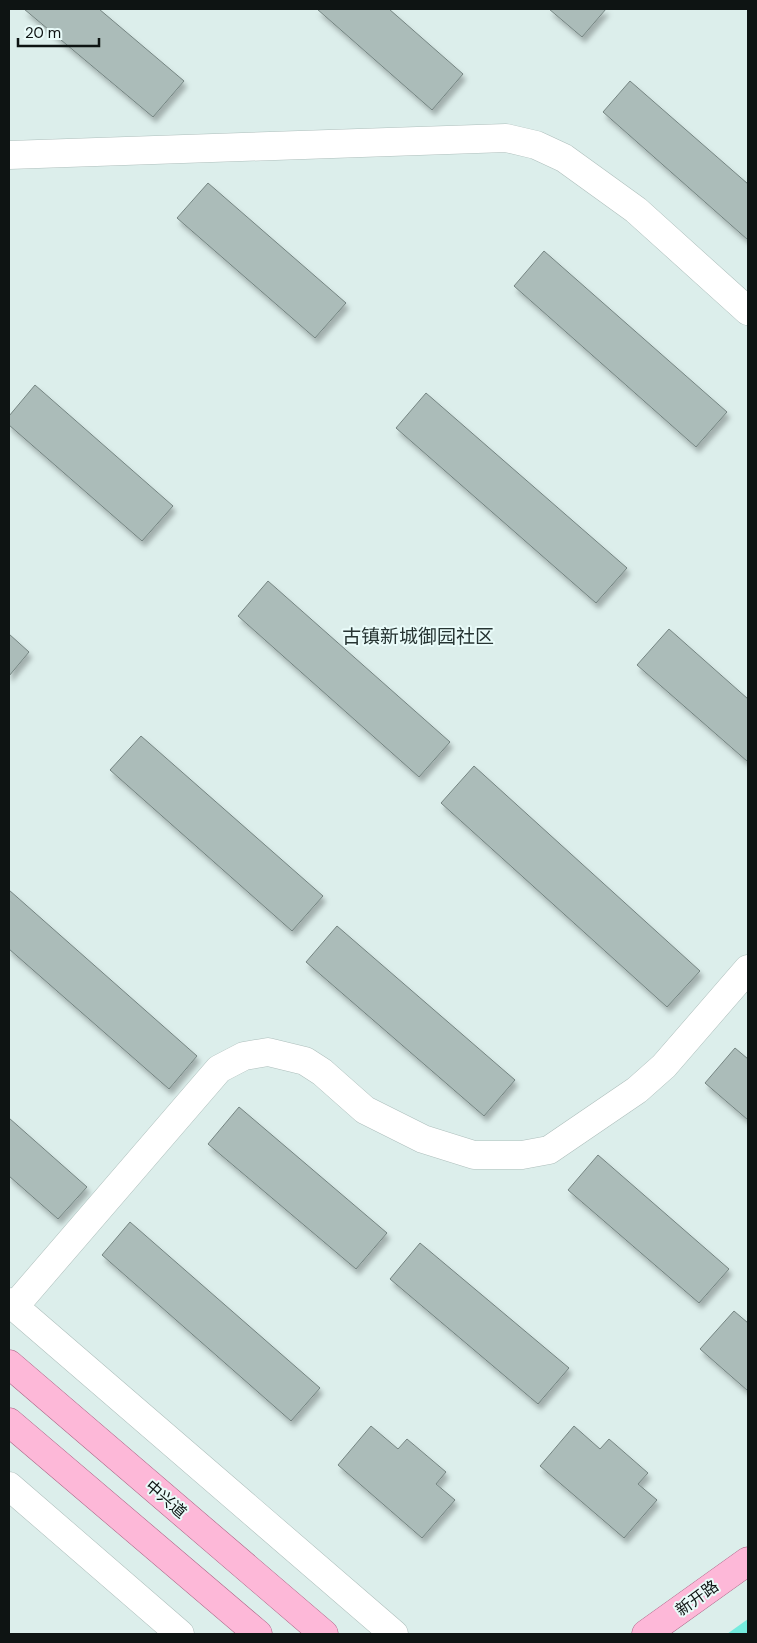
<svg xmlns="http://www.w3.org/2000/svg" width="757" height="1643" font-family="'DM Sans','Noto Sans SC',sans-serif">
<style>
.green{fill:#75ebde}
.building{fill:#abbcb9;stroke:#758582;filter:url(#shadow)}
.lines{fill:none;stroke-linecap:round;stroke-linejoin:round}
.minor-casing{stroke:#aebfbc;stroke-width:29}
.major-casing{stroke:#a86082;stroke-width:29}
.minor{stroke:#fff;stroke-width:28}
.major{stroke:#fdb8d8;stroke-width:28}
.labels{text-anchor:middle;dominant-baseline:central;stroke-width:4;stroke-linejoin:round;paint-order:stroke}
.street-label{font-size:16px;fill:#0e1413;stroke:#e9fbf9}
.quarter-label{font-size:19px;fill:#263432;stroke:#e9fbf9}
</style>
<defs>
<filter id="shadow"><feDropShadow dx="3" dy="5.5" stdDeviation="2.5" flood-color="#0004"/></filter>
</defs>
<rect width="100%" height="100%" fill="#dceeeb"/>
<path class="green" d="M 748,1619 L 748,1634 L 727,1634 Z"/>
<g class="building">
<path d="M 24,9 L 99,9 L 184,81 L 153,117 Z"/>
<path d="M 317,9 L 389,9 L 463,74 L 432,110 Z"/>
<path d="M 549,9 L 606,9 L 582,37 Z"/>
<path d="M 630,81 L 748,184 L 748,240 L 603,112 Z"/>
<path d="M 208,183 L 346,303 L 315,338 L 177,218 Z"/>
<path d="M 544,251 L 727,412 L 696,447 L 514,286 Z"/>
<path d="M 35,385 L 173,506 L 142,541 L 9,425 L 9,416 Z"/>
<path d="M 426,393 L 627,568 L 596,603 L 396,428 Z"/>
<path d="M 268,581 L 450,742 L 419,777 L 238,616 Z"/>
<path d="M 669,629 L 748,699 L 748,762 L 637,665 Z"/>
<path d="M 9,634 L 29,652 L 9,676 Z"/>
<path d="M 141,736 L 323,896 L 292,931 L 110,770 Z"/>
<path d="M 474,766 L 700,971 L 667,1007 L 441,803 Z"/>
<path d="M 9,890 L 197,1056 L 169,1089 L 9,949 Z"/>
<path d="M 337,926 L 515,1080 L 484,1116 L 306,962 Z"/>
<path d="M 735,1048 L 748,1059 L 748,1120 L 705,1083 Z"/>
<path d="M 239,1107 L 387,1233 L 356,1269 L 208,1144 Z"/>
<path d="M 9,1118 L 87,1187 L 58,1219 L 9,1176 Z"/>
<path d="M 598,1155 L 729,1269 L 699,1303 L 568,1190 Z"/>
<path d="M 130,1222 L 320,1388 L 291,1421 L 102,1255 Z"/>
<path d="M 420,1243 L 569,1368 L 538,1404 L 390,1279 Z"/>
<path d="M 734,1311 L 748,1323 L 748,1391 L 700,1349 Z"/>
<path d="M 371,1426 L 398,1449 L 407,1439 L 446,1472 L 436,1484 L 455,1500 L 422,1538 L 338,1465 Z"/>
<path d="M 574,1426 L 600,1449 L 609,1439 L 648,1473 L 638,1484 L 657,1500 L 624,1538 L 540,1466 Z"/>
</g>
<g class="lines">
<g class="minor-casing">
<g id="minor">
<path d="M 9,155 L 506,138 L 536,145 L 564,158 L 636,210 L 748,311"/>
<path d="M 9,1302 L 394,1634"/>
<path d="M 14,1307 L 219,1069 L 244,1056 L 268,1052 L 305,1061 L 322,1072 L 365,1110 L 423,1139 L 474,1155 L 522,1155 L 549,1150 L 637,1090 L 664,1066 L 748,969"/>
<path d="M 9,1486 L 180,1634"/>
</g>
</g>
<g class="major-casing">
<g id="major">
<path d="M 9,1364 L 324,1634"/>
<path d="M 9,1422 L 258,1634"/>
<path d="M 646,1634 L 748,1561"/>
</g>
</g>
<use href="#minor" class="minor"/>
<use href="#major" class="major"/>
</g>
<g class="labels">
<g class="street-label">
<text transform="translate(166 1499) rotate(41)">中兴道</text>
<text transform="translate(697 1598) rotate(-36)">新开路</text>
</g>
<g class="quarter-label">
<text x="418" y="636">古镇新城御园社区</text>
</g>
</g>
<rect width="757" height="1643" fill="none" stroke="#0e1413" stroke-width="20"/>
<path d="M18 38v8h81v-8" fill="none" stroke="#0e1413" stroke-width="2.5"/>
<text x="25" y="38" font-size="15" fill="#0e1413" stroke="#e9fbf9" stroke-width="4" paint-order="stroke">20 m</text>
</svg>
